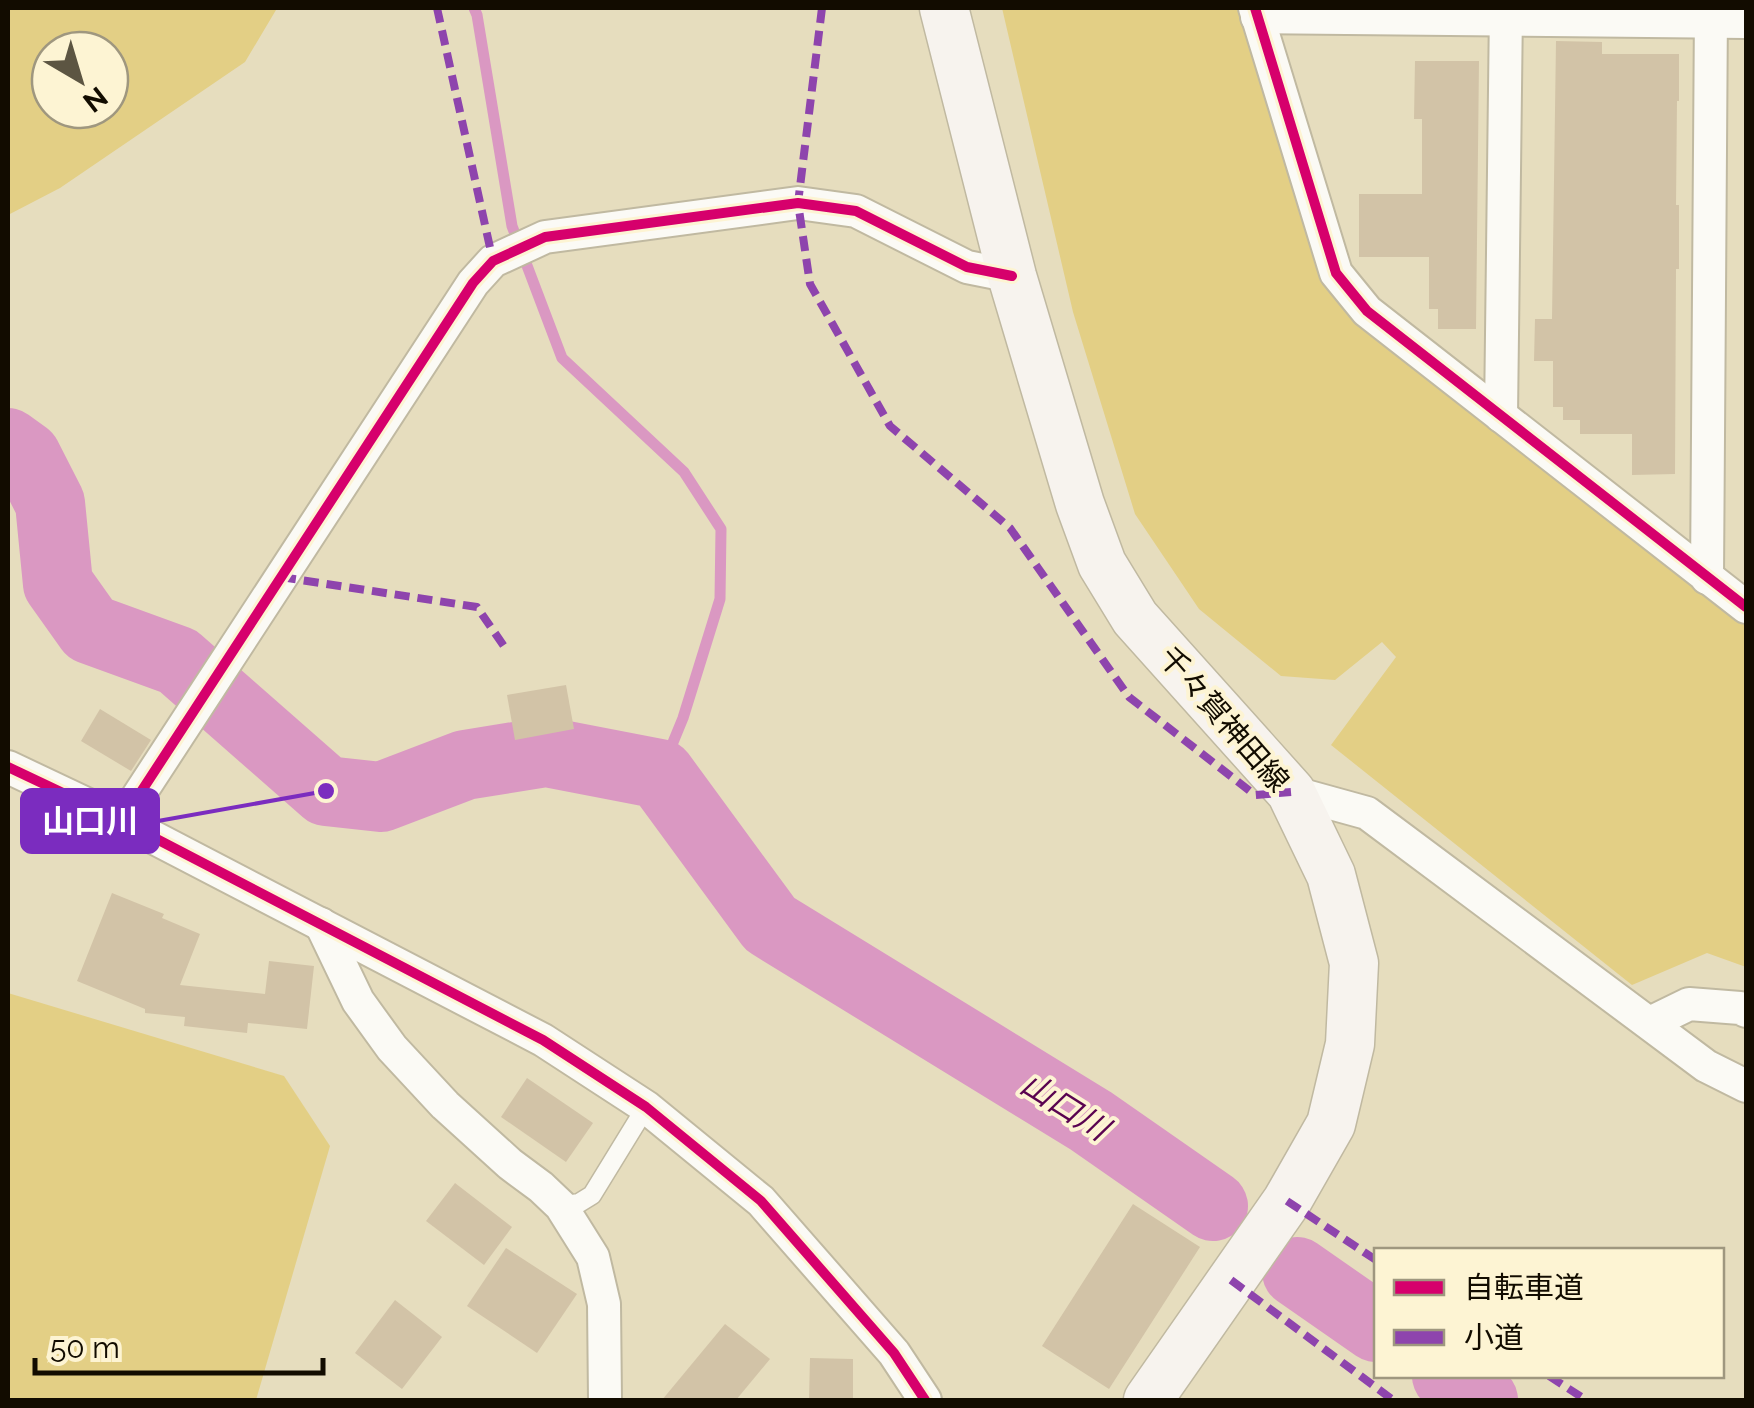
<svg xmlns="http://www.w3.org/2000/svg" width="1754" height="1408" font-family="Raleway,'Noto Sans JP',sans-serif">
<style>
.green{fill:#e3cf85;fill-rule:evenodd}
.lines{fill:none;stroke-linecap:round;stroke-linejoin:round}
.stream{stroke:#da98c2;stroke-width:11}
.river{stroke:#da98c2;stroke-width:70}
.building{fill:#d2c3a7}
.lane-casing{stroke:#c0b9a1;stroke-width:21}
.street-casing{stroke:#c0b9a1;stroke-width:36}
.secondary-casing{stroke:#c0b9a1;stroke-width:51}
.lane{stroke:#fbfaf5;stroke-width:18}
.street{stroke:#fbfaf5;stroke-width:32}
.secondary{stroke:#f7f3ee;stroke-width:48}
.quiet{stroke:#8e44ad;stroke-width:8;stroke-dasharray:15 8;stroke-linecap:butt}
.cycleway-casing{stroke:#fdf4d3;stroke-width:16}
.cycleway{stroke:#d6006c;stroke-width:10}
.labels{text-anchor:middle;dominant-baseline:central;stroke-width:8;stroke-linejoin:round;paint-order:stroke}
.street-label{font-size:30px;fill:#120c00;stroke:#fdf4d3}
.water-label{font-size:32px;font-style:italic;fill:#5a0450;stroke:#fdf4d3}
.leader{fill:none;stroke:#7b2cbf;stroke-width:4}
.callout-dot{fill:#7b2cbf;stroke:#fdf4d3;stroke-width:4}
.callout{fill:#7b2cbf;stroke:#7b2cbf;stroke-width:4}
.callout-label{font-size:32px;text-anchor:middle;font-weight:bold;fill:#fff}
</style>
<rect width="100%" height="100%" fill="#e6ddbe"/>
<g class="green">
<path d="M 8,8 L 275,8 L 276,10 L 245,62 L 60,188 L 8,215 ZM 50,50 L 110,50 L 110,110 L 50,110 Z"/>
<path d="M 1002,8 L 1237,8 L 1332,293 L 1746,623 L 1746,967 L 1707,953 L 1632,985 L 1331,745 L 1396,657 L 1382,642 L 1335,680 L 1281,676 L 1199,609 L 1135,514 L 1073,312 Z"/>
<path d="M 8,993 L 284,1076 L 330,1146 L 256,1400 L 8,1400 Z"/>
</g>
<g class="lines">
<path class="stream" d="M 474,8 L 477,15 L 512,226 L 562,358 L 684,472 L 721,529 L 720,599 L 683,718 L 660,774"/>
<g class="river">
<path d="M 8,443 L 26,456 L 50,503 L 58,584 L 90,629 L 178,661 L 326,791 L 381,797 L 465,765 L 546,752 L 660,774 L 770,924 L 1091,1121 L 1213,1206"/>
<path d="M 1297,1272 L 1376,1327"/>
<path d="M 1447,1376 L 1483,1400"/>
</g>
</g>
<g class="building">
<path d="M 1556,41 L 1602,42 L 1602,54 L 1679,54 L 1679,101 L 1677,101 L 1676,205 L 1679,205 L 1679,269 L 1676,269 L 1675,474 L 1632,475 L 1632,434 L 1580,434 L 1580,420 L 1563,420 L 1563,407 L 1553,407 L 1553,361 L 1534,361 L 1535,319 L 1552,319 Z"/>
<path d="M 1415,61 L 1479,61 L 1476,329 L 1438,329 L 1438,309 L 1429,309 L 1429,257 L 1359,257 L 1359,194 L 1422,194 L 1422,119 L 1414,119 Z"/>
<path d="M 566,685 L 574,729 L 515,740 L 507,695 Z"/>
<path d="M 100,709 L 151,740 L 131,771 L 81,741 Z"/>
<path d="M 112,893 L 164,914 L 162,918 L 200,934 L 180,985 L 265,994 L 269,961 L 314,966 L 307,1029 L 248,1023 L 247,1033 L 184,1026 L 185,1017 L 145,1013 L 145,1009 L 77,981 Z"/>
<path d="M 527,1078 L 593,1123 L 566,1162 L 501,1117 Z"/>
<path d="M 455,1183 L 512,1227 L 484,1265 L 426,1221 Z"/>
<path d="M 1133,1204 L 1200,1247 L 1109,1389 L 1042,1346 Z"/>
<path d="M 506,1248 L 577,1294 L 537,1353 L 467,1306 Z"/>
<path d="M 395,1300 L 442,1337 L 402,1389 L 355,1353 Z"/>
<path d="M 725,1324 L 770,1359 L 736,1400 L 662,1400 Z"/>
<path d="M 810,1358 L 853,1359 L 853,1400 L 809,1400 Z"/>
</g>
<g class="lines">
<g class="lane-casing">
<path id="lane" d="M 561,1206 L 579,1203 L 592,1195 L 646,1107"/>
</g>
<g class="street-casing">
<g id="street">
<path d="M 1255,8 L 1336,273 L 1367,311 L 1746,607"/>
<path d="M 1257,17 L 1746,22"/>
<path d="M 1501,416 L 1506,8"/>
<path d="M 1707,578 L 1711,8"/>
<path d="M 8,767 L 122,821 L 543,1040 L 646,1107 L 761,1201 L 894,1353 L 925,1400"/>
<path d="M 1291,792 L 1367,813 L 1706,1066 L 1746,1086"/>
<path d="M 122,821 L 473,283 L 493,261 L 545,237 L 798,203 L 856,211 L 967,267 L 1012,276"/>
<path d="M 321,924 L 358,1001 L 392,1048 L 445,1105 L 510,1164 L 541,1187 L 561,1206 L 593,1257 L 604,1304 L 605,1400"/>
<path d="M 1650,1023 L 1689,1004 L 1740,1008 L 1746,1011"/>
</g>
</g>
<g class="secondary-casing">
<path id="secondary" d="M 944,8 L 1012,276 L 1080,504 L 1102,564 L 1135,618 L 1291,792 L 1331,875 L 1354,963 L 1350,1044 L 1331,1124 L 1287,1201 L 1148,1400"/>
</g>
<use href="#lane" class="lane"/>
<use href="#street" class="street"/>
<use href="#secondary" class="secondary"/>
<g class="quiet">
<path d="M 437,8 L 493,261"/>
<path d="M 822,8 L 798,203 L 810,284 L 890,426 L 1010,528 L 1129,697 L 1255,795 L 1291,792"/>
<path d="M 281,577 L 477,607 L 508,652"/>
<path d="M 1287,1201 L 1376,1260"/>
<path d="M 1231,1280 L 1393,1400"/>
<path d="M 1549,1376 L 1586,1400"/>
</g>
<g class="cycleway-casing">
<g id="cycleway">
<path d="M 1255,8 L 1336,273 L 1367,311 L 1746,607"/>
<path d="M 8,767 L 122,821 L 543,1040 L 646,1107 L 761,1201 L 894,1353 L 925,1400"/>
<path d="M 122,821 L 473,283 L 493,261 L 545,237 L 798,203 L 856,211 L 967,267 L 1012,276"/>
</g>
</g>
<use href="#cycleway" class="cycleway"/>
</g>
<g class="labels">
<g class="street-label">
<text transform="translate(1224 719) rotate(49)">千々賀神田線</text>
</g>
<g class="water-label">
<text transform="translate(1065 1106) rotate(32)">山口川</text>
</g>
</g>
<path class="leader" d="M326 791L158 821"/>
<circle class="callout-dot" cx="326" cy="791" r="10"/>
<rect class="callout" x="22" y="790" width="136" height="62" rx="10"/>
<g class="callout-label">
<text x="90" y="832">山口川</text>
</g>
<rect width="1754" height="1408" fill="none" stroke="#120c00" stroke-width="20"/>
<rect x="1374" y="1248" width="350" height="130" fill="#fdf4d3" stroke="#9f977f" stroke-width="2.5"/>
<rect x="1394" y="1280" width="50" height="15" fill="#d6006c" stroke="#9f977f" stroke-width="2.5"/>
<text x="1464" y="1298" font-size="30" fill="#120c00">自転車道</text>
<rect x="1394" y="1330" width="50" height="15" fill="#8e44ad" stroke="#9f977f" stroke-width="2.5"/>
<text x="1464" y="1348" font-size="30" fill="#120c00">小道</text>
<g transform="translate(80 80) rotate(142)"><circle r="48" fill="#fdf4d3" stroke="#9f977f" stroke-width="2.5"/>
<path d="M0-8L18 38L0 25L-18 38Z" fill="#5c5542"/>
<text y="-15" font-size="28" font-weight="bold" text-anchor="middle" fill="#120c00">N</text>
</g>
<path d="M35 1358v15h288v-15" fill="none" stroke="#120c00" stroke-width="5"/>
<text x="50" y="1358" font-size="30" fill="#120c00" stroke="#fdf4d3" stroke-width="8" paint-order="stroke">50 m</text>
</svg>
